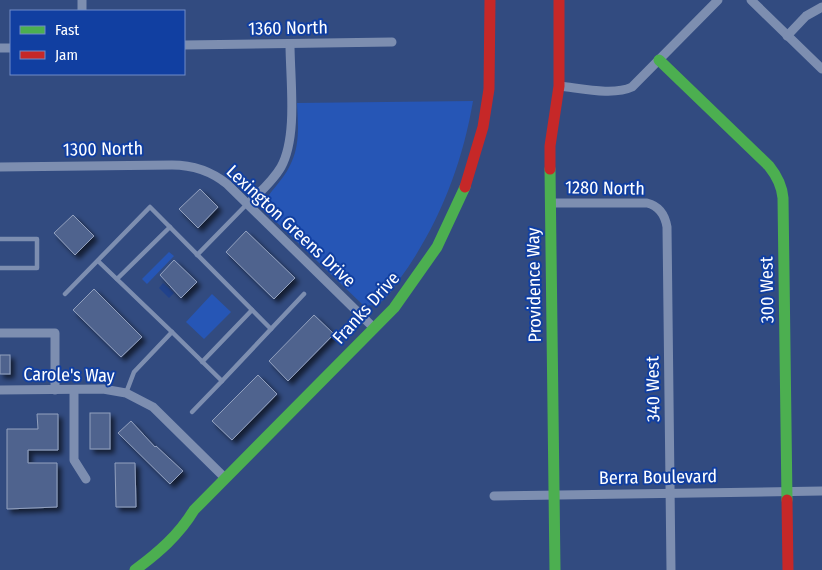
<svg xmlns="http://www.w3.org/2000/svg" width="822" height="570" font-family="'Fira Sans Condensed',sans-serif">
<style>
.green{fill:#2656b6}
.water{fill:#21428b}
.building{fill:#50648e;stroke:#92a0be;filter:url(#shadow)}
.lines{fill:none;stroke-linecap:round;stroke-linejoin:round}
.lane{stroke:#7d8eb0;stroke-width:4.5}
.street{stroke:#7d8eb0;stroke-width:9}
.fast{stroke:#4caf50;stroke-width:11}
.jam{stroke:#c62828;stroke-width:11}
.labels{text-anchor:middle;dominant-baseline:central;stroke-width:4;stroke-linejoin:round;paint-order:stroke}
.street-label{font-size:18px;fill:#fff;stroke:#113fa1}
</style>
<defs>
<filter id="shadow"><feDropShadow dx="4" dy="4" stdDeviation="2.5" flood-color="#0009"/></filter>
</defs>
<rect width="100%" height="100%" fill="#324b80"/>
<g class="green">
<path d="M 473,101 C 462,166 438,227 399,280 C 388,294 382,310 362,304 L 269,215 C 261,199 272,192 280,181 C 285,175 289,168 292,161 C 300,143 298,123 297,103 Z"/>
<path d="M 169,252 L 174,256 L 147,284 L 142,279 Z"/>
<path d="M 212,294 L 231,312 L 204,339 L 186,322 Z"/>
</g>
<path class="water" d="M 163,283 L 174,293 L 169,298 L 159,288 Z"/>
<g class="building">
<path d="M 200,189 L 218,207 L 198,228 L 179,209 Z"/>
<path d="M 73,215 L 94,236 L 75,255 L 54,233 Z"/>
<path d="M 246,231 L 295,278 L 274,299 L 226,252 Z"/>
<path d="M 174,260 L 197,282 L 181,298 L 160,275 Z"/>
<path d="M 94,289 L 142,337 L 121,357 L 73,310 Z"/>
<path d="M 314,315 L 334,334 L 288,381 L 269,361 Z"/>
<rect x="0" y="355" width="10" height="19"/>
<path d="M 258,375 L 277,394 L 232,440 L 212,421 Z"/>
<rect x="90" y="413" width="20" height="36"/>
<path d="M 37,414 L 58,414 L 58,450 L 28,450 L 28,463 L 57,463 L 57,507 L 7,509 L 7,429 L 38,429 Z"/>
<path d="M 131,421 L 155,447 L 156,446 L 183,471 L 170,484 L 118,433 Z"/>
<path d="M 115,463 L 135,463 L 136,507 L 116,507 Z"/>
</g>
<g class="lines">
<g class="lane">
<path d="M 0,239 L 37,239 L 37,268 L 0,268"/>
<path d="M 197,255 L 247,204"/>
<path d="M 98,261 L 172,332"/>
<path d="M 117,279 L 170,227"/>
<path d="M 65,294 L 150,207 L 271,329"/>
<path d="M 202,362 L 252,310"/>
<path d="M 222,381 L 304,294"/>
<path d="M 126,393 L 134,372 L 172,332 L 222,381 L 192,412"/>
</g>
<g class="street">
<path d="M 82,0 L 82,11"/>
<path d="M 751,0 L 822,69"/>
<path d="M 787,36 L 806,16 L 822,7"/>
<path d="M 184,45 L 392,42"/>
<path d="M 0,48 L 11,48"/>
<path d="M 559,86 C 580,88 613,96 632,87 L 718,0"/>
<path d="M 0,167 L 172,165 C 193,165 211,171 227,184 L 374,328"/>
<path d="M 550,203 L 647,203 C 659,206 665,215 667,227 L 671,570"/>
<path d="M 248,204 C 260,192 273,181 281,167 C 298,136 290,79 290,44"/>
<path d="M 0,333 L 55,333 L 55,390"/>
<path d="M 0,390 L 103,389 L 126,393 L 153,407 L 225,478"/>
<path d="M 74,390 L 74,460 L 86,479"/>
<path d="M 494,496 L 822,491"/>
</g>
<g class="fast">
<path d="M 659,60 L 769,166 C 777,176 782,186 783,198 L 787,500"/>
<path d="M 550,169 L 555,570"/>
<path d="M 135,570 C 158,553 179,535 194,510 L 394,308 L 437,247 L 465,187"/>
</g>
<g class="jam">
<path d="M 550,169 L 550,146 L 559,86 L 559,0"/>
<path d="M 465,187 L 483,127 L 489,89 L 490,0"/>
<path d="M 787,500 L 788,570"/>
</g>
</g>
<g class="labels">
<g class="street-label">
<text transform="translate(288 28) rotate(-1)">1360 North</text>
<text transform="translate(103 149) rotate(-1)">1300 North</text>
<text transform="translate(605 188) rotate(1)">1280 North</text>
<text transform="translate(291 226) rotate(43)">Lexington Greens Drive</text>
<text transform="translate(534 285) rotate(-91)">Providence Way</text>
<text transform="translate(767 290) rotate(-91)">300 West</text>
<text transform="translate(366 308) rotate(-48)">Franks Drive</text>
<text transform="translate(69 375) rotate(1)">Carole's Way</text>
<text transform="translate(653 389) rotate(-91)">340 West</text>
<text transform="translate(658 477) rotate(-1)">Berra Boulevard</text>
</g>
</g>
<rect x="10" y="10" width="175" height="65" fill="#113fa1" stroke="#708cc7"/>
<rect x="20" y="26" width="25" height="8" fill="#4caf50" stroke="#708cc7"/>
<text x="55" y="35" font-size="15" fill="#ffffff">Fast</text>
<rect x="20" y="51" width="25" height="8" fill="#c62828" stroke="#708cc7"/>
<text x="55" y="60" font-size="15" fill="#ffffff">Jam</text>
</svg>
